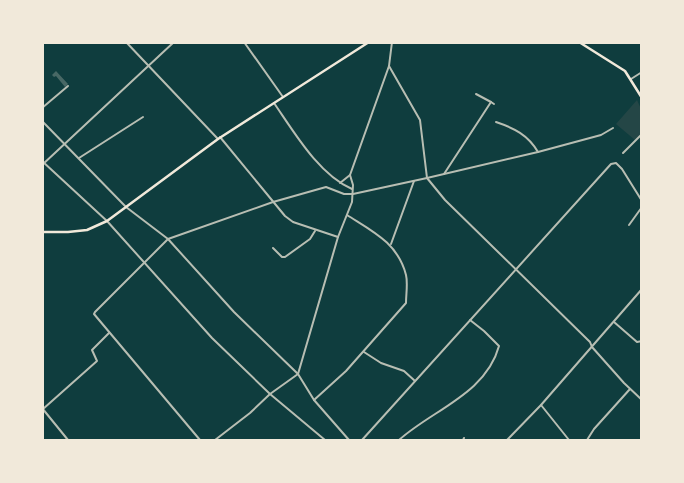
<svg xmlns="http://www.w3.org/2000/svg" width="684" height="483" font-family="Commissioner,sans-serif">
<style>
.green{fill:#244646}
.building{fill:#486865}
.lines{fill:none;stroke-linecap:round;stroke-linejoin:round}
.minor{stroke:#b8beb3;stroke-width:2}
.tertiary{stroke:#b8beb3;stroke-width:2}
.secondary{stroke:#f1e9da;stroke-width:2.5}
</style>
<rect width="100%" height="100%" fill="#0f3d3e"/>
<path class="green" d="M 637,100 L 641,109 L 641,133 L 635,140 L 616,124 Z"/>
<path class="building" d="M 56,71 L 68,84 L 65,87 L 56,76 L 54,77 L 52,75 Z"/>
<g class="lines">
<g class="minor">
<path d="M 126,42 L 218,139"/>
<path d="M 244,42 L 283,97"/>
<path d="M 389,66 L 420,120 L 427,178 L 445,200 L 590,342 L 592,347 L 624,383 L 642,400"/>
<path d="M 631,79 L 642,72"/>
<path d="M 476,94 L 491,102"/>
<path d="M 274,103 C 294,132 319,175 352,189"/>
<path d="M 42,108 L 68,86"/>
<path d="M 42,121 L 126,207 L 168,239 L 234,312 L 298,374 L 314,400 L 349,440"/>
<path d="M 496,122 C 514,128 528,135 538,152"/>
<path d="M 220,137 L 285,216 L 293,222 L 338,237"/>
<path d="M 623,153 L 642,134"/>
<path d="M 79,158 L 143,117"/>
<path d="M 42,161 L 107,221 L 212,338 L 270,394 L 325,440"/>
<path d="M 42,165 L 174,42"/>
<path d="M 444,174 L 491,102 L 494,104"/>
<path d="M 340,183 L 350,175"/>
<path d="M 629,225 L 642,207"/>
<path d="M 391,244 L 414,181"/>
<path d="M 273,248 L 282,257 L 285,257 L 310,239 L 315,231"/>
<path d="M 614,322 L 637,342 L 642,341"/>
<path d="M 364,352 L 381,363 L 404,371 L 415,381"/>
<path d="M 314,400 L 346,371 L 406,303 C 406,294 408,283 406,275 C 398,243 372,231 347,215"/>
<path d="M 541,405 L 569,440"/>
<path d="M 43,409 L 97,361 L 92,350 L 109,333"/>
<path d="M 200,440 L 94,314 L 95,312 L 168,239 L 273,202 L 326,187 L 344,194 L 353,194 L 427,178 L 538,152 L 601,135 L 613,128"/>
<path d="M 215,440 L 250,413 L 270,394 L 298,374 L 338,237 L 352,202 L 353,185 L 350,175 L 389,66 L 392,42"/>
<path d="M 362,440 L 611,164 L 616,163 L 622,169 L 642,201"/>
<path d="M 399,440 C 432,410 486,394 499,346 L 484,331 L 470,320"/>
<path d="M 463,440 L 464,438"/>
<path d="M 507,440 L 541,405 L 642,289"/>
<path d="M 587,440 L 594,429 L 630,389"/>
<path d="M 641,440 L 642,440"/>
</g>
<path class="tertiary" d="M 42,408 L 68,440"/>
<g class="secondary">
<path d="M 579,42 L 625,71 L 642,98"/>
<path d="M 42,232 L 68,232 L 87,230 L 107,221 L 218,139 L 369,42"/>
</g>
</g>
<rect width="684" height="483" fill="none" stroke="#f1e9da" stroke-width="88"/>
</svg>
